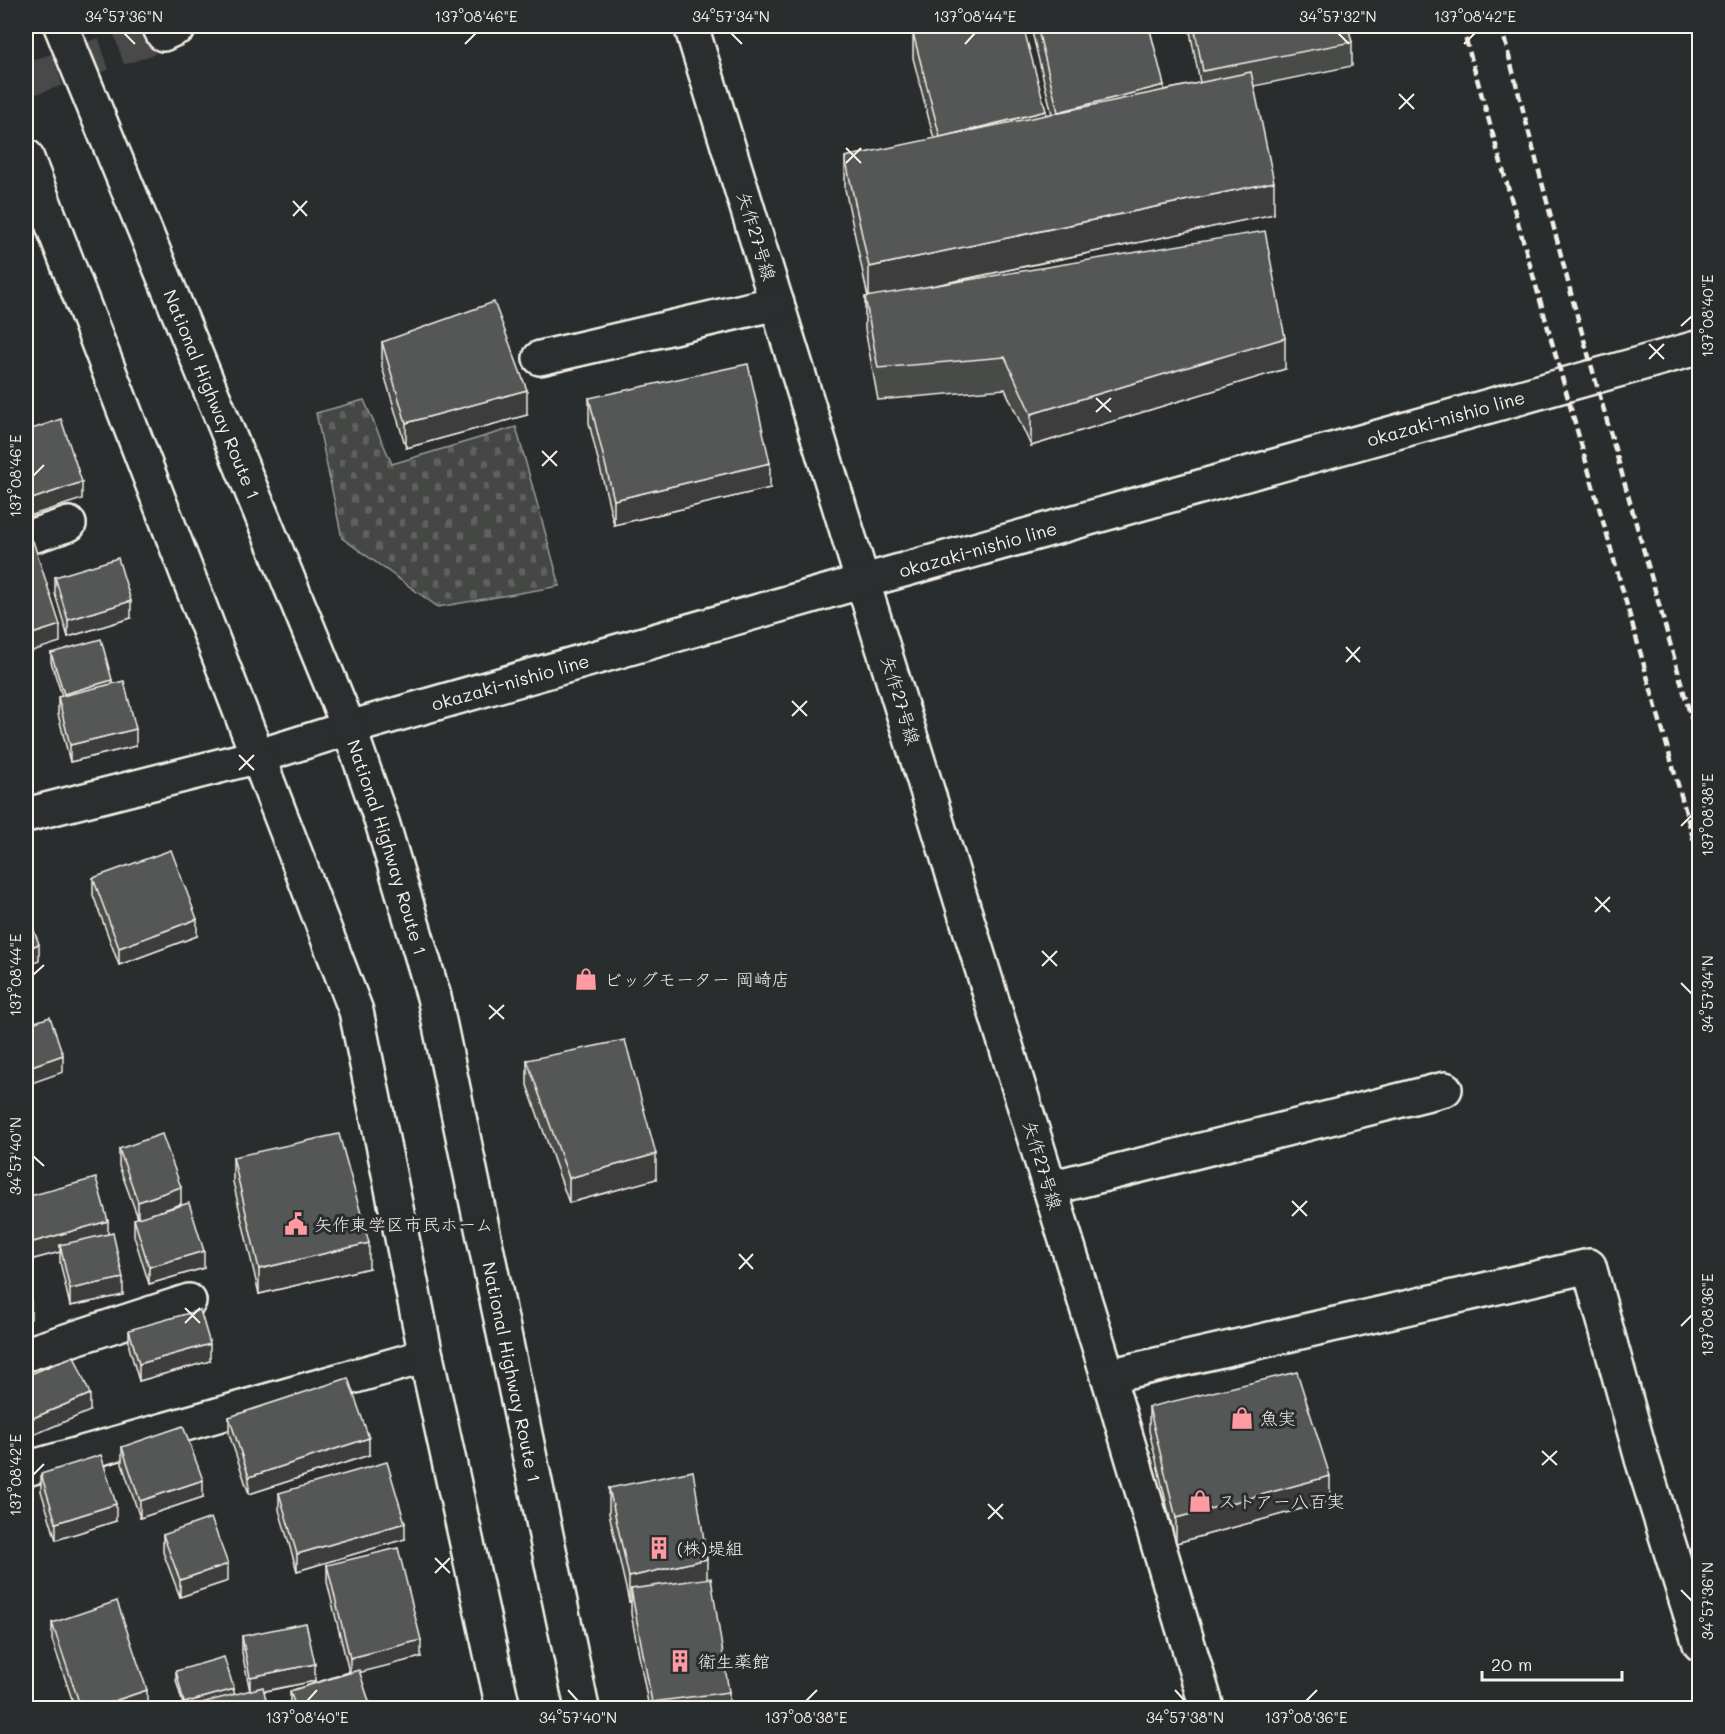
<svg xmlns="http://www.w3.org/2000/svg" width="1725" height="1734" font-family="Mali,'Klee One',sans-serif">
<style>
.cemetery{fill:url(#cemetery-stones);stroke:#9c9c96;stroke-width:1.5}
.lines{fill:none;stroke-linecap:round;stroke-linejoin:round}
.minor-tunnel{stroke:#484a4a;stroke-width:33;stroke-dasharray:33 16;stroke-linecap:butt}
.minor-casing{stroke:#f4f1e8;stroke-width:38}
.major-casing{stroke:#f4f1e8;stroke-width:38}
.highway-casing{stroke:#f4f1e8;stroke-width:38}
.minor{stroke:#2a2d2e;stroke-width:33}
.major{stroke:#2a2d2e;stroke-width:33}
.highway{stroke:#2a2d2e;stroke-width:33}
.rail{stroke:#f4f1e8;stroke-width:4.5;stroke-dasharray:9 4.5;stroke-linecap:butt}
.wall{fill:#494b4a;stroke:#f4f1e8;stroke-width:1.5}
.shaded-wall{fill:#3c3d3c;stroke:#f4f1e8;stroke-width:1.5}
.building{fill:#555756;stroke:#f4f1e8;stroke-width:1.5}
.ticks{fill:none;stroke:#f4f1e8;stroke-width:2}
.labels{text-anchor:middle;dominant-baseline:central;stroke-width:6;stroke-linejoin:round;paint-order:stroke}
.street-label{font-size:18px;fill:#f4f1e8;stroke:#2a2d2e}
.poi-label{font-size:18px;fill:#f4f1e8;stroke:#2a2d2e;text-anchor:start}
.neatline{fill:none;stroke:#f4f1e8;stroke-width:2}
.ticks-label{font-size:15px;text-anchor:middle;fill:#f4f1e8}
</style>
<defs>
<pattern id="cemetery-stones" width="16" height="16" patternUnits="userSpaceOnUse" patternTransform="scale(1.5)"><rect width="16" height="16" fill="#444645"/><path d="M2 7V4a2 2 0 0 1 4 0v3zM10 15v-3a2 2 0 0 1 4 0v3z" fill="#606160"/></pattern>
</defs>
<rect width="100%" height="100%" fill="#2a2d2e"/>
<filter id="ink" filterUnits="userSpaceOnUse"><feTurbulence type="fractalNoise" baseFrequency=".0167" numOctaves="2"/><feDisplacementMap in="SourceGraphic" scale="12" xChannelSelector="R" yChannelSelector="G"/><feConvolveMatrix kernelMatrix="1 2 1 2 8 2 1 2 1" color-interpolation-filters="sRGB"/></filter>
<g filter="url(#ink)">
<path class="cemetery" d="M 364,400 L 392,464 L 516,427 L 560,586 L 438,607 L 342,538 L 316,413 Z"/>
<g class="lines">
<path class="minor-tunnel" d="M 26,80 L 163,34"/>
<g class="minor-casing">
<g id="minor">
<path d="M 159,26 L 163,34 L 180,26"/>
<path d="M 691,26 L 1108,1376 L 1207,1708"/>
<path d="M 540,358 L 777,303"/>
<path d="M 26,538 L 69,524"/>
<path d="M 26,815 L 259,756"/>
<path d="M 1050,1188 L 1445,1089"/>
<path d="M 26,1354 L 189,1301"/>
<path d="M 1108,1376 L 1589,1266 L 1642,1459 L 1700,1644"/>
<path d="M 26,1469 L 426,1356"/>
</g>
</g>
<g class="major-casing">
<g id="major">
<path id="s1" d="M 259,756 L 349,728 L 864,581 L 1700,347"/>
</g>
</g>
<g class="highway-casing">
<g id="highway">
<path id="s2" d="M 61,26 L 349,728 L 382,822 L 434,997 L 582,1708"/>
<path d="M 26,156 L 356,1011 L 426,1356 L 503,1708"/>
</g>
</g>
<use href="#minor" class="minor"/>
<use href="#major" class="major"/>
<use href="#highway" class="highway"/>
<g class="rail">
<path d="M 1462,26 L 1700,862"/>
<path d="M 1501,26 L 1573,301 L 1700,749"/>
</g>
</g>
<g class="wall">
<path d="M 1032,26 L 1149,26 L 1164,90 L 1200,83 L 1189,26 L 1348,26 L 1352,42 L 1352,66 L 1254,86 L 1274,214 L 928,287 L 1285,369 L 1031,446 L 1005,389 L 878,400 L 865,329 L 865,297 L 868,297 L 845,189 L 845,157 L 934,139 L 913,58 L 913,33 L 1046,115 L 1052,114 L 1032,32 Z"/>
<path d="M 382,342 L 527,415 L 406,448 L 382,367 Z"/>
<path d="M 589,398 L 770,488 L 614,525 L 589,423 Z"/>
<path d="M 55,577 L 131,618 L 68,637 L 55,594 Z"/>
<path d="M 51,653 L 112,684 L 136,746 L 70,762 L 58,714 L 58,697 L 62,696 L 51,662 Z"/>
<path d="M 93,878 L 197,936 L 119,965 L 93,895 Z"/>
<path d="M 527,1060 L 656,1179 L 569,1203 L 527,1085 Z"/>
<path d="M 119,1149 L 181,1204 L 154,1213 L 204,1268 L 149,1284 L 134,1236 L 134,1219 L 138,1218 L 119,1166 Z"/>
<path d="M 233,1157 L 369,1268 L 259,1294 L 233,1182 Z"/>
<path d="M 26,1197 L 108,1234 L 123,1295 L 70,1306 L 60,1262 L 60,1252 L 26,1261 Z"/>
<path d="M 129,1330 L 210,1361 L 139,1381 L 129,1347 Z"/>
<path d="M 1149,1407 L 1330,1501 L 1176,1543 L 1149,1431 Z"/>
<path d="M 229,1417 L 369,1455 L 249,1494 L 229,1434 Z"/>
<path d="M 122,1447 L 203,1497 L 140,1518 L 122,1464 Z"/>
<path d="M 41,1474 L 116,1521 L 56,1540 L 41,1491 Z"/>
<path d="M 609,1488 L 707,1578 L 729,1692 L 729,1708 L 649,1708 L 631,1614 L 631,1601 L 629,1602 L 609,1513 Z"/>
<path d="M 279,1493 L 405,1539 L 297,1571 L 279,1510 Z"/>
<path d="M 163,1535 L 228,1581 L 180,1597 L 163,1552 Z"/>
<path d="M 327,1565 L 421,1657 L 359,1672 L 371,1708 L 290,1708 L 290,1691 L 349,1672 L 327,1582 Z"/>
<path d="M 52,1623 L 147,1707 L 143,1708 L 75,1708 L 52,1640 Z"/>
<path d="M 242,1636 L 315,1681 L 184,1708 L 176,1680 L 176,1671 L 234,1695 L 250,1691 L 242,1653 Z"/>
</g>
<g class="shaded-wall">
<path d="M 1164,85 L 1164,110 L 1058,112 Z"/>
<path d="M 1046,111 L 1046,136 L 940,138 Z"/>
<path d="M 1274,182 L 1274,214 L 869,299 L 869,267 Z"/>
<path d="M 1285,338 L 1285,369 L 1031,446 L 1031,414 Z"/>
<path d="M 527,390 L 527,415 L 406,448 L 406,423 Z"/>
<path d="M 770,463 L 770,488 L 614,525 L 614,500 Z"/>
<path d="M 82,482 L 82,499 L 26,517 L 26,501 Z"/>
<path d="M 131,601 L 131,618 L 68,637 L 68,620 Z"/>
<path d="M 60,625 L 60,642 L 26,653 L 26,636 Z"/>
<path d="M 112,680 L 112,689 L 64,702 L 64,694 Z"/>
<path d="M 136,729 L 136,746 L 70,762 L 70,745 Z"/>
<path d="M 197,919 L 197,936 L 119,965 L 119,948 Z"/>
<path d="M 39,944 L 39,961 L 26,966 L 26,949 Z"/>
<path d="M 63,1055 L 63,1072 L 26,1085 L 26,1068 Z"/>
<path d="M 27,1133 L 27,1142 L 26,1142 L 26,1134 Z"/>
<path d="M 656,1154 L 656,1179 L 569,1203 L 569,1178 Z"/>
<path d="M 181,1187 L 181,1204 L 138,1219 L 138,1202 Z"/>
<path d="M 108,1221 L 108,1238 L 60,1245 L 60,1252 L 26,1261 L 26,1244 Z"/>
<path d="M 369,1243 L 369,1268 L 259,1294 L 259,1269 Z"/>
<path d="M 204,1251 L 204,1268 L 149,1284 L 149,1267 Z"/>
<path d="M 123,1278 L 123,1295 L 70,1306 L 70,1289 Z"/>
<path d="M 31,1302 L 31,1319 L 26,1320 L 26,1303 Z"/>
<path d="M 210,1344 L 210,1361 L 139,1381 L 139,1364 Z"/>
<path d="M 90,1394 L 90,1411 L 26,1438 L 26,1421 Z"/>
<path d="M 369,1438 L 369,1455 L 249,1494 L 249,1477 Z"/>
<path d="M 1330,1476 L 1330,1501 L 1176,1543 L 1176,1518 Z"/>
<path d="M 203,1480 L 203,1497 L 140,1518 L 140,1501 Z"/>
<path d="M 116,1504 L 116,1521 L 56,1540 L 56,1523 Z"/>
<path d="M 405,1523 L 405,1539 L 297,1571 L 297,1554 Z"/>
<path d="M 707,1559 L 707,1584 L 631,1589 L 631,1601 L 629,1602 L 629,1577 Z"/>
<path d="M 228,1564 L 228,1581 L 180,1597 L 180,1580 Z"/>
<path d="M 421,1640 L 421,1657 L 350,1675 L 350,1658 Z"/>
<path d="M 315,1664 L 315,1681 L 250,1694 L 250,1677 Z"/>
<path d="M 234,1689 L 234,1698 L 184,1708 L 184,1703 Z"/>
<path d="M 147,1690 L 147,1707 L 143,1708 L 93,1708 Z"/>
</g>
<g class="building">
<path d="M 945,26 L 1023,26 L 1046,111 L 940,137 L 913,33 Z"/>
<path d="M 1037,26 L 1149,26 L 1164,85 L 1058,112 Z"/>
<path d="M 1194,26 L 1348,26 L 1352,42 L 1203,71 Z"/>
<path d="M 1251,72 L 1274,182 L 869,267 L 845,157 Z"/>
<path d="M 1265,231 L 1285,338 L 1031,414 L 1005,357 L 878,368 L 865,297 Z"/>
<path d="M 494,302 L 527,390 L 406,423 L 382,342 Z"/>
<path d="M 748,364 L 770,463 L 614,500 L 589,398 Z"/>
<path d="M 61,419 L 82,482 L 26,501 L 26,431 Z"/>
<path d="M 33,541 L 60,625 L 26,636 L 26,544 Z"/>
<path d="M 118,558 L 131,601 L 68,620 L 55,577 Z"/>
<path d="M 101,639 L 112,680 L 64,694 L 51,653 Z"/>
<path d="M 124,681 L 136,729 L 70,745 L 58,697 Z"/>
<path d="M 171,850 L 197,919 L 119,948 L 93,878 Z"/>
<path d="M 26,909 L 39,944 L 26,949 Z"/>
<path d="M 50,1017 L 63,1055 L 26,1068 L 26,1025 Z"/>
<path d="M 625,1040 L 656,1154 L 569,1178 L 527,1060 Z"/>
<path d="M 162,1134 L 181,1187 L 138,1202 L 119,1149 Z"/>
<path d="M 339,1134 L 369,1243 L 259,1269 L 233,1157 Z"/>
<path d="M 96,1178 L 108,1221 L 26,1244 L 26,1197 Z"/>
<path d="M 189,1203 L 204,1251 L 149,1267 L 134,1219 Z"/>
<path d="M 113,1233 L 123,1278 L 70,1289 L 60,1245 Z"/>
<path d="M 26,1281 L 31,1302 L 26,1303 Z"/>
<path d="M 200,1310 L 210,1344 L 139,1364 L 129,1330 Z"/>
<path d="M 74,1356 L 90,1394 L 26,1421 L 26,1376 Z"/>
<path d="M 1297,1372 L 1330,1476 L 1176,1518 L 1149,1407 Z"/>
<path d="M 348,1378 L 369,1438 L 249,1477 L 229,1417 Z"/>
<path d="M 183,1426 L 203,1480 L 140,1501 L 122,1447 Z"/>
<path d="M 101,1455 L 116,1504 L 56,1523 L 41,1474 Z"/>
<path d="M 387,1462 L 405,1523 L 297,1554 L 279,1493 Z"/>
<path d="M 693,1471 L 707,1559 L 629,1577 L 609,1488 Z"/>
<path d="M 211,1518 L 228,1564 L 180,1580 L 163,1535 Z"/>
<path d="M 398,1548 L 421,1640 L 350,1658 L 327,1565 Z"/>
<path d="M 711,1578 L 729,1692 L 652,1702 L 631,1589 Z"/>
<path d="M 117,1601 L 147,1690 L 93,1708 L 81,1708 L 52,1623 Z"/>
<path d="M 306,1623 L 315,1664 L 250,1677 L 242,1636 Z"/>
<path d="M 224,1657 L 234,1689 L 184,1703 L 176,1671 Z"/>
<path d="M 359,1670 L 371,1708 L 296,1708 L 290,1691 Z"/>
<path d="M 263,1687 L 268,1708 L 182,1708 Z"/>
</g>
</g>
<path class="ticks" d="M 124,33 L 135,44M 731,33 L 742,44M 1338,33 L 1349,44M 465,44 L 476,33M 965,44 L 975,33M 1464,44 L 1475,33M 1399,94 L 1414,109M 1399,109 L 1414,94M 846,148 L 861,163M 846,163 L 861,148M 293,201 L 307,216M 293,216 L 307,201M 1681,326 L 1692,316M 1649,344 L 1664,359M 1649,359 L 1664,344M 1096,398 L 1111,412M 1096,412 L 1111,398M 542,451 L 557,466M 542,466 L 557,451M 33,476 L 44,465M 1346,647 L 1360,662M 1346,662 L 1360,647M 792,701 L 807,716M 792,716 L 807,701M 239,755 L 254,770M 239,770 L 254,755M 1681,826 L 1692,815M 1595,897 L 1610,912M 1595,912 L 1610,897M 1042,951 L 1057,966M 1042,966 L 1057,951M 33,975 L 44,965M 1681,983 L 1692,994M 489,1005 L 504,1019M 489,1019 L 504,1005M 33,1156 L 44,1166M 1292,1201 L 1307,1216M 1292,1216 L 1307,1201M 739,1254 L 753,1269M 739,1269 L 753,1254M 185,1308 L 200,1323M 185,1323 L 200,1308M 1681,1326 L 1692,1315M 1542,1451 L 1557,1465M 1542,1465 L 1557,1451M 33,1475 L 44,1464M 988,1504 L 1003,1519M 988,1519 L 1003,1504M 435,1558 L 450,1573M 435,1573 L 450,1558M 1681,1590 L 1692,1601M 568,1690 L 578,1701M 1175,1690 L 1185,1701M 307,1701 L 317,1690M 806,1701 L 817,1690M 1306,1701 L 1317,1690"/>
<defs>
<g id="shop-bare" transform="scale(1.8)"><path d="M-5-2.5h2.3a2.7 3.5 0 0 1 5.4 0H5L5.5 6h-11ZM-1.5-2.5h3a1.5 2.3 0 0 0-3 0Z" fill="#ff9aa2" stroke="#2a2d2e" stroke-width="2.5" paint-order="stroke"/></g>
<g id="civic-bare" transform="scale(1.8)"><path d="M-.6-6.5H3V-4.5H.6V-3L4-1V1h2V6H-6V1h2V-1L-.6-3ZM-1.2 2.5V6h2.4V2.5Z" fill="#ff9aa2" stroke="#2a2d2e" stroke-width="2.5" paint-order="stroke"/></g>
<g id="building-bare" transform="scale(1.8)"><path d="M-4-6H4V6H1V3H-1V6H-4ZM-2.5-4.3h1.7v1.8h-1.7ZM.8-4.3h1.7v1.8H.8ZM-2.5-1h1.7V.8h-1.7ZM.8-1h1.7V.8H.8Z" fill="#ff9aa2" stroke="#2a2d2e" stroke-width="2.5" paint-order="stroke"/></g>
</defs>
<g fill-rule="evenodd">
<use href="#shop-bare" x="586" y="979"/>
<use href="#civic-bare" x="296" y="1224"/>
<use href="#shop-bare" x="1242" y="1418"/>
<use href="#shop-bare" x="1200" y="1501"/>
<use href="#building-bare" x="659" y="1548"/>
<use href="#building-bare" x="680" y="1661"/>
</g>
<g class="labels">
<g class="street-label">
<text transform="translate(757 236) rotate(73)">矢作27号線</text>
<text stroke="none"><textPath href="#s2" startOffset="398">National Highway Route 1</textPath></text>
<text stroke="none"><textPath href="#s1" startOffset="1234">okazaki-nishio line</textPath></text>
<text stroke="none"><textPath href="#s1" startOffset="748">okazaki-nishio line</textPath></text>
<text stroke="none"><textPath href="#s1" startOffset="262">okazaki-nishio line</textPath></text>
<text transform="translate(901 700) rotate(73)">矢作27号線</text>
<text stroke="none"><textPath href="#s2" startOffset="884">National Highway Route 1</textPath></text>
<text transform="translate(1043 1165) rotate(73)">矢作27号線</text>
<text stroke="none"><textPath href="#s2" startOffset="1424">National Highway Route 1</textPath></text>
</g>
<g class="poi-label">
<text x="604" y="979">ビッグモーター 岡崎店</text>
<text x="314" y="1224">矢作東学区市民ホーム</text>
<text x="1260" y="1418">魚実</text>
<text x="1218" y="1501">ストアー八百実</text>
<text x="677" y="1548">(株)堤組</text>
<text x="698" y="1661">衛生薬館</text>
</g>
</g>
<rect width="1725" height="1734" fill="none" stroke="#2a2d2e" stroke-width="66"/>
<path d="M1482 1671v9h140v-9" fill="none" stroke="#f4f1e8" stroke-width="3"/>
<text x="1491" y="1671" font-size="18" fill="#f4f1e8" stroke="#2a2d2e" stroke-width="4.5" paint-order="stroke">20 m</text>
<rect x="33" y="33" width="1659" height="1668" class="neatline"/>
<g class="ticks-label">
<text x="124" y="22">34°57'36"N</text>
<text x="476" y="22">137°08'46"E</text>
<text x="731" y="22">34°57'34"N</text>
<text x="975" y="22">137°08'44"E</text>
<text x="1338" y="22">34°57'32"N</text>
<text x="1475" y="22">137°08'42"E</text>
<text transform="translate(1708 316) rotate(-90)" y="5">137°08'40"E</text>
<text transform="translate(16 476) rotate(-90)" y="5">137°08'46"E</text>
<text transform="translate(1708 815) rotate(-90)" y="5">137°08'38"E</text>
<text transform="translate(16 975) rotate(-90)" y="5">137°08'44"E</text>
<text transform="translate(1708 994) rotate(-90)" y="5">34°57'34"N</text>
<text transform="translate(16 1156) rotate(-90)" y="5">34°57'40"N</text>
<text transform="translate(1708 1315) rotate(-90)" y="5">137°08'36"E</text>
<text transform="translate(16 1475) rotate(-90)" y="5">137°08'42"E</text>
<text transform="translate(1708 1601) rotate(-90)" y="5">34°57'36"N</text>
<text x="307" y="1723">137°08'40"E</text>
<text x="578" y="1723">34°57'40"N</text>
<text x="806" y="1723">137°08'38"E</text>
<text x="1185" y="1723">34°57'38"N</text>
<text x="1306" y="1723">137°08'36"E</text>
</g>
</svg>
